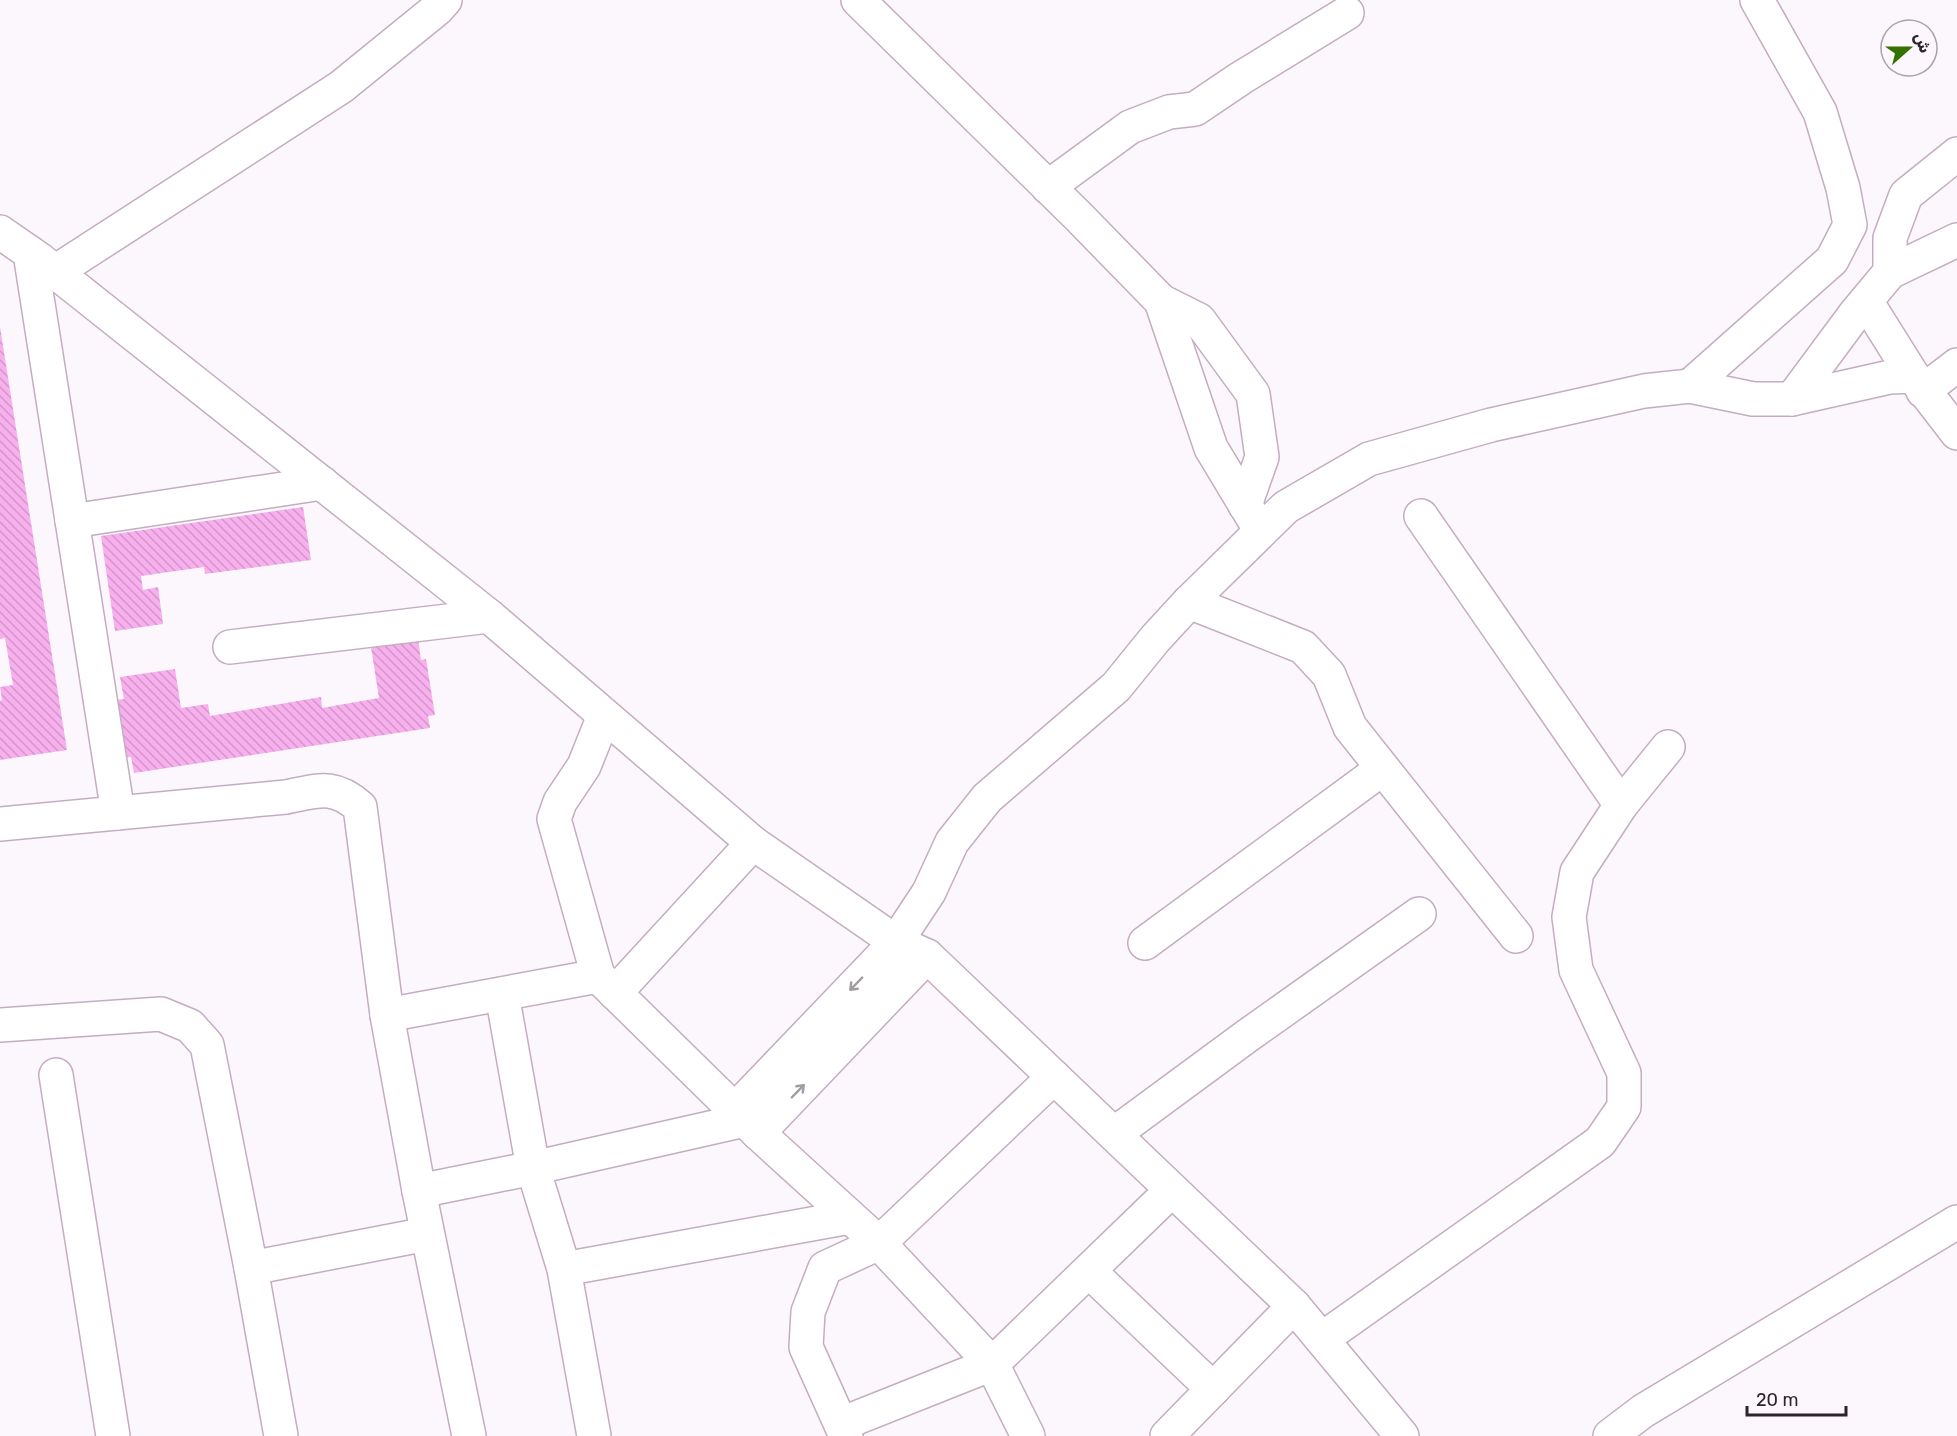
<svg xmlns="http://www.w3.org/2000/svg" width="1957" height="1436" font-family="Rubik,'Noto Sans Arabic',sans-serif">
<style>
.building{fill:url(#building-back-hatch)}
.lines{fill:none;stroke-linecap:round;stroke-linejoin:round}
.street-casing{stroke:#c4adc0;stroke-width:36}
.street{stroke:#fff;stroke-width:33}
.oneway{stroke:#a09ca0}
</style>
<defs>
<pattern id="building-back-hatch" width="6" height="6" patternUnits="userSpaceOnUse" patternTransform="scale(1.5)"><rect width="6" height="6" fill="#f7afed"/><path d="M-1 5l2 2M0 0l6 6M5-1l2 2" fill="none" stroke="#d496cb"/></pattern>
</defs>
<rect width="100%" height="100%" fill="#fcf7fc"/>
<g class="building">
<path d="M 0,327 L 67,750 L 0,760 L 0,701 L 2,700 L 0,687 L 13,685 L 5,638 L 0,639 Z"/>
<path d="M 303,507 L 311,560 L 205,574 L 204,567 L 141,576 L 143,590 L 158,587 L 163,624 L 115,631 L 101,536 Z"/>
<path d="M 418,639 L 421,660 L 426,659 L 435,715 L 428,716 L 430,728 L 134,773 L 131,757 L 124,757 L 116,700 L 124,699 L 120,677 L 175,669 L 181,708 L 208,704 L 210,716 L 321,697 L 322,708 L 379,698 L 371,647 Z"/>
</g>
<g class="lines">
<g class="street-casing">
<g id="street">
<path d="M 858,0 L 1079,217 L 1161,301 L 1211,448 L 1261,531"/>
<path d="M 1048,187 L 1130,127 L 1169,112 L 1195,109 L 1241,78 L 1347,13"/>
<path d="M 0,232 L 39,259 L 489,616 L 753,843 L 896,942 L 927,956 L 1294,1306 L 1402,1436"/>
<path d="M 30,253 L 118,813"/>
<path d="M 55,272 L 341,87 L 437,9 L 445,0"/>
<path d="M 1890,272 L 1890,238 L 1906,195 L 1957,154"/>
<path d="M 1161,301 L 1199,320 L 1253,394 L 1262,457 L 1245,505"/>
<path d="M 1866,301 L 1913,376"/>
<path d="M 1690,386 L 1832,260 L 1850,225 L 1843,188 L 1820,112 L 1757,0"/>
<path d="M 1923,391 L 1957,365"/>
<path d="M 1792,399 L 1855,314 L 1890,272 L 1957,240"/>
<path d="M 1421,516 L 1621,805"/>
<path d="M 72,521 L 322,483"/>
<path d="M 1189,602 L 1303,647 L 1329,675 L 1350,727 L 1516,936"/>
<path d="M 230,647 L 489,616"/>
<path d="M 604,716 L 584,766 L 560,802 L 554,819 L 598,976 L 758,1133 L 879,1243 L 992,1364 L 1028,1436"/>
<path d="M 0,824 L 286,797 C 318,791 333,783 360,807 L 387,1015"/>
<path d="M 1145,943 L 1382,769"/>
<path d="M 615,993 L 753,843"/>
<path d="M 502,994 L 533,1168 L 564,1269 L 594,1436"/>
<path d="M 0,1025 L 161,1014 L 190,1026 L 207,1045 L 251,1268 L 281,1436"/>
<path d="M 56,1075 L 113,1436"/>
<path d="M 735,1110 L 896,942 L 929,892 L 952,842 L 987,798 L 1116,687 L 1155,639 L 1189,602 L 1286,507 L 1369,459 L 1491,425 L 1644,391 L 1690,386 L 1753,399 L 1792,399 L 1890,377 L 1913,376 L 1957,433"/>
<path d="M 758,1133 L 927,956"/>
<path d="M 1114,1134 L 1247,1036 L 1419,914"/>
<path d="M 419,1191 L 533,1168 L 745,1120"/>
<path d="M 251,1268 L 427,1234"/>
<path d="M 564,1269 L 850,1217"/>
<path d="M 1089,1271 L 1213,1389"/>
<path d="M 1322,1339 L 1600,1142 L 1624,1107 L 1624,1073 L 1576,970 L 1569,917 L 1577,872 L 1621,805 L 1668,747"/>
<path d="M 841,1424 L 992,1364 L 1172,1190"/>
<path d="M 469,1436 L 419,1191 L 387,1015 L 598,976"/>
<path d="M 846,1436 L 806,1347 L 808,1312 L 825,1268 L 879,1243 L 1054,1077"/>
<path d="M 1167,1436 L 1294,1306"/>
<path d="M 1610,1436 L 1643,1411 L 1957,1222"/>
</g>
</g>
<use href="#street" class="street"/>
</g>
<defs><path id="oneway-shaft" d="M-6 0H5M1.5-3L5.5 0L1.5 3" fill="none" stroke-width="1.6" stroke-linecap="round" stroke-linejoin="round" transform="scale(1.5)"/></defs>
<g class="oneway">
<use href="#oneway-shaft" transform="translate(856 984) rotate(134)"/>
<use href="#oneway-shaft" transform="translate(798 1091) rotate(-46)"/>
</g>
<g transform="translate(1909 48) rotate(69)"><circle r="28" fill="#fcf7fc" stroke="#a9a2a8" stroke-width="1.5"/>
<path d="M0-4.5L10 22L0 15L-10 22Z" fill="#357101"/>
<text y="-9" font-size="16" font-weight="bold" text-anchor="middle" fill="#2c232b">ش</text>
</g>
<path d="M1747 1406v9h99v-9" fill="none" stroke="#2c232b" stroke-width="3"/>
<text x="1756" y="1406" font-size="18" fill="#2c232b" stroke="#fcf7fc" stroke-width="4.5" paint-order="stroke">20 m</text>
</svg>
